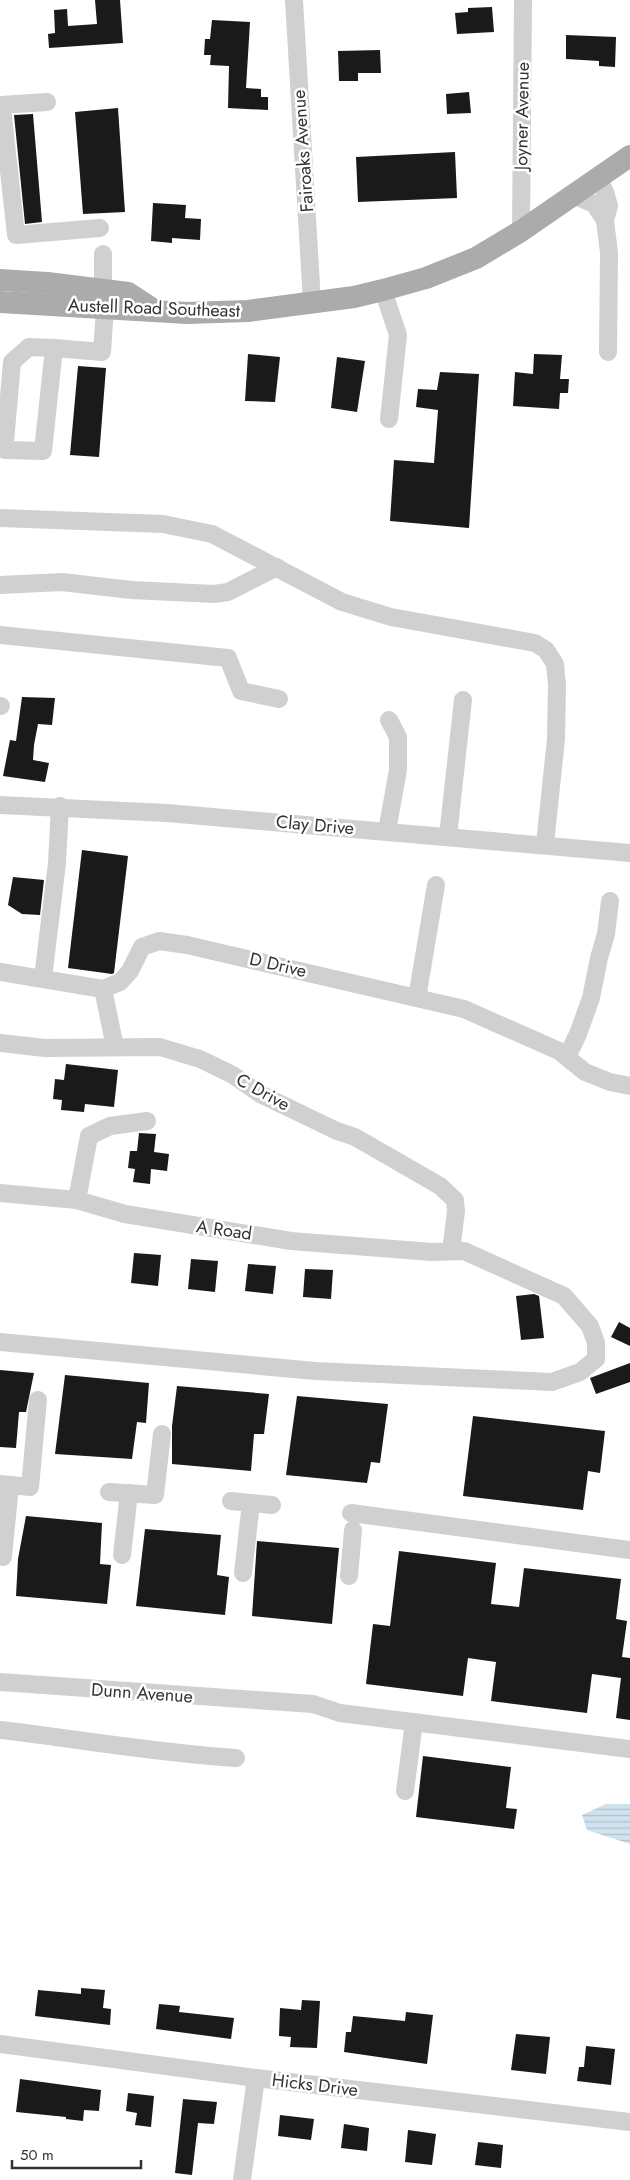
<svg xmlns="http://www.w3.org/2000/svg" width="630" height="2180" font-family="Jost,sans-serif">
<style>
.water{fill:url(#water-rules)}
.building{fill:#1a1a1a}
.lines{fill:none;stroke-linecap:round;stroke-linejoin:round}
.minor{stroke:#d0d0d0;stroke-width:18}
.major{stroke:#ababab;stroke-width:22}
.labels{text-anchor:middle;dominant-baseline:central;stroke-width:5;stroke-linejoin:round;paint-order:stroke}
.street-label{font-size:18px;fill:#333;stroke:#fff}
</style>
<defs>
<pattern id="water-rules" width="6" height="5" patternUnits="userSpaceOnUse" patternTransform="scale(1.25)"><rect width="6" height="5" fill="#cfe2ee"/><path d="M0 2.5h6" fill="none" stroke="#b2c2cd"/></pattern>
</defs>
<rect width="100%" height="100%" fill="#fff"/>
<path class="water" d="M 606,1804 L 630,1804 L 630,1844 L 587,1830 L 582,1815 Z"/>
<g class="building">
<path d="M 95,0 L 120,0 L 123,43 L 49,48 L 48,34 L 55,33 L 54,10 L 67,9 L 68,26 L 97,24 Z"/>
<path d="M 492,7 L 494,32 L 457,34 L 455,13 L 468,12 L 468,8 Z"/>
<path d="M 212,20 L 250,22 L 246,88 L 261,89 L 261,97 L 268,97 L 268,110 L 228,108 L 229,66 L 210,65 L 211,55 L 204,55 L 205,39 L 210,39 Z"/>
<path d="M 566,35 L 616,37 L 615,67 L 599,66 L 599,61 L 566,59 Z"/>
<path d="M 380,50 L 381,73 L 358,73 L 358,81 L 339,81 L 338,51 Z"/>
<path d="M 469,92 L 471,113 L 447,114 L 446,94 Z"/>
<path d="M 118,108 L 125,212 L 83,214 L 75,112 Z"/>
<path d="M 33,114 L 42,222 L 25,224 L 14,115 Z"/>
<path d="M 455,152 L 457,198 L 358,202 L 356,157 Z"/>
<path d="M 153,203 L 186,205 L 185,218 L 201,219 L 200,240 L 172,238 L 172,243 L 151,241 Z"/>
<path d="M 248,354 L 280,357 L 275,402 L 245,401 Z"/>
<path d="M 534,354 L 562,355 L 560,379 L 569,379 L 568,393 L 560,393 L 559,409 L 513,406 L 515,372 L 533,374 Z"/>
<path d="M 337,357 L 365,361 L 357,412 L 331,408 Z"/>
<path d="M 78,366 L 106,368 L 99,457 L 70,455 Z"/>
<path d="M 440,372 L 479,374 L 469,528 L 390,521 L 394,460 L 434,463 L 438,410 L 416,407 L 418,389 L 437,390 Z"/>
<path d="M 22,697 L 55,698 L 52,725 L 38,724 L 34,745 L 33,760 L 49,763 L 45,782 L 3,776 L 10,740 L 16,741 Z"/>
<path d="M 82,850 L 128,856 L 114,973 L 112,974 L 68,968 Z"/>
<path d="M 13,877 L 44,880 L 40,915 L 22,914 L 8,905 Z"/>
<path d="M 66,1064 L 118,1070 L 114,1107 L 85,1104 L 84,1112 L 61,1110 L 62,1100 L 53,1099 L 55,1079 L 64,1080 Z"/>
<path d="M 139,1133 L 156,1134 L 154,1152 L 169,1154 L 167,1171 L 151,1169 L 150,1184 L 133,1182 L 135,1169 L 128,1168 L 130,1151 L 137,1151 Z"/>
<path d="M 134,1253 L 161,1255 L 158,1286 L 131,1283 Z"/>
<path d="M 191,1259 L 218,1261 L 215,1292 L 188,1289 Z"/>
<path d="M 248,1264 L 276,1266 L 273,1294 L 245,1291 Z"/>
<path d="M 305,1269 L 333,1270 L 331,1299 L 303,1297 Z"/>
<path d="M 534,1294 L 539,1296 L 544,1338 L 521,1340 L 516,1296 Z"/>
<path d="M 619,1322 L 630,1328 L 630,1346 L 611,1337 Z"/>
<path d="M 630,1363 L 630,1382 L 596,1394 L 590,1378 Z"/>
<path d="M 0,1370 L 34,1373 L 26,1412 L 19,1412 L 16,1448 L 0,1447 Z"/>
<path d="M 65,1375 L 149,1383 L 146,1423 L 137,1422 L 132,1459 L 55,1454 Z"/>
<path d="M 177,1386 L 269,1394 L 264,1434 L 254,1434 L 251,1471 L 172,1464 L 172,1426 Z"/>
<path d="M 297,1396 L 388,1404 L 380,1463 L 371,1462 L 367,1483 L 286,1475 Z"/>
<path d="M 473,1416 L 605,1431 L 600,1473 L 588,1471 L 583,1510 L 463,1496 Z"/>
<path d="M 26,1516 L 102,1523 L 100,1564 L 111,1565 L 107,1604 L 16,1596 L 18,1559 Z"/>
<path d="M 145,1529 L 221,1535 L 217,1575 L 229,1577 L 225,1615 L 136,1606 Z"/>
<path d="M 257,1541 L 339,1548 L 332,1624 L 252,1616 Z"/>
<path d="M 399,1551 L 496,1563 L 491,1604 L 519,1607 L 524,1568 L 621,1579 L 616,1619 L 627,1621 L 622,1657 L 630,1658 L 630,1720 L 616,1718 L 621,1678 L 592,1674 L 587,1713 L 491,1701 L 496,1662 L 468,1658 L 463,1696 L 366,1684 L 373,1624 L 390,1626 Z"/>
<path d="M 423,1756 L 511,1767 L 506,1808 L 517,1809 L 514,1829 L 416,1817 Z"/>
<path d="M 81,1988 L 105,1990 L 103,2008 L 111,2009 L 110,2025 L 35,2016 L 38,1990 L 81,1994 Z"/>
<path d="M 302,2000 L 320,2001 L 317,2048 L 290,2047 L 291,2037 L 279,2036 L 280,2008 L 301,2010 Z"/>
<path d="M 159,2004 L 180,2006 L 179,2012 L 234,2018 L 231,2039 L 156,2029 Z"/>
<path d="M 406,2012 L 433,2015 L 427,2064 L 344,2052 L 346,2032 L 351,2032 L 353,2016 L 405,2021 Z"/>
<path d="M 516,2034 L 550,2037 L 546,2074 L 511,2070 Z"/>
<path d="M 586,2046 L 615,2049 L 611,2085 L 577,2081 L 579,2067 L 584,2067 Z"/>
<path d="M 20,2079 L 101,2090 L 99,2111 L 84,2110 L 83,2121 L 66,2119 L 66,2117 L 16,2112 Z"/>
<path d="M 128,2093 L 154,2096 L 151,2127 L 135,2125 L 137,2113 L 126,2111 Z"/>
<path d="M 183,2099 L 217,2102 L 214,2124 L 198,2123 L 192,2175 L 175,2173 Z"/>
<path d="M 280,2115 L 314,2119 L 311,2140 L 278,2136 Z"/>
<path d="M 344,2124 L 369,2128 L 367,2151 L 341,2148 Z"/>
<path d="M 408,2130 L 436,2134 L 432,2165 L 405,2162 Z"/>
<path d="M 478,2142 L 503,2145 L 501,2168 L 475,2165 Z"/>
</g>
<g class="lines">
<g class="minor">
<path d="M 294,0 L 312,302"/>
<path d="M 0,105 L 47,102"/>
<path d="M 2,107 L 16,235 L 100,228"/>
<path d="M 598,178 L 605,192 L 609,206 L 605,220 L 609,253 L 608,352"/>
<path d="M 573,195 L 594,204 L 605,220"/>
<path d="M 521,231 L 523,0"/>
<path d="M 103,254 L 103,289"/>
<path d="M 383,290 L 398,335 L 389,419"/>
<path d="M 0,441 L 5,442 L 5,450 L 43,451 L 54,348 L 102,352 L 105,308"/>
<path d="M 5,442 L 12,362 L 29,347 L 54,348"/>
<path d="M 0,518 L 163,524 L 212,534 L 342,602 L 391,617 L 535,643 L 546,650 L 555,664 L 557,685 L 556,739 L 545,844"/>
<path d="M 0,585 L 62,582 L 131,590 L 214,594 L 228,592 L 277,567"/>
<path d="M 0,635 L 228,658 L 241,691 L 279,699"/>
<path d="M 0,706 L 1,706"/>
<path d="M 0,805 L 167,813 L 630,853"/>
<path d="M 387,831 L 398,770 L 398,737 L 389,720"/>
<path d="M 448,836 L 463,700"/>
<path d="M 0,972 L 103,989 L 120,982 L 130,971 L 142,947 L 159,941 L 187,945 L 464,1009 L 559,1051 L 585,1072 L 610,1082 L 630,1086"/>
<path d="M 43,978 L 57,863 L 60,806"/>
<path d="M 103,989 L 115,1047"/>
<path d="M 417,998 L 436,885"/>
<path d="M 0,1043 L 45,1048 L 160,1047 L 200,1059 L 233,1075 L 260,1094 L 337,1131 L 355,1137 L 440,1186 L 455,1200 L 456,1211 L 451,1251"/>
<path d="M 567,1057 L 578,1034 L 591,998 L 599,958 L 606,934 L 610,901"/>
<path d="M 0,1193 L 77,1200 L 125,1214 L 291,1241 L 432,1252 L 464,1251 L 564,1296 L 590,1326 L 596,1343 L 596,1359 L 580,1372 L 552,1382 L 315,1371 L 0,1342"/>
<path d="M 77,1200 L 89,1136 L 110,1126 L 147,1121"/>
<path d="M 0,1484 L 30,1487 L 38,1400"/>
<path d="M 109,1492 L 155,1495 L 162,1434"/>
<path d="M 231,1501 L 272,1505"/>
<path d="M 351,1513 L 630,1550"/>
<path d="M 122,1555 L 129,1493"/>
<path d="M 3,1557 L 10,1485"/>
<path d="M 243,1573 L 251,1503"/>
<path d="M 349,1576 L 353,1530"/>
<path d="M 0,1682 L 313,1704 L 340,1713 L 630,1749"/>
<path d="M 0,1730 C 78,1739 157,1753 236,1758"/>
<path d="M 405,1791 L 414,1722"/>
<path d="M 0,2044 L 256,2078 L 630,2122"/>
<path d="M 242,2180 L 256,2078"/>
</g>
<g class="major">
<path d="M 0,280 L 47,283 L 128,293 L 154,310"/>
<path d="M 0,302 L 187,313 L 248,311 L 354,297 L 383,290 L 426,278 L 476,258 L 521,231 L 630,156"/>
</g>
</g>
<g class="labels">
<g class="street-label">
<text transform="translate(522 116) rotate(-89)">Joyner Avenue</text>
<text transform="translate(303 151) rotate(-94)">Fairoaks Avenue</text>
<text transform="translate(154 308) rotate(2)">Austell Road Southeast</text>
<text transform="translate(315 825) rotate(5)">Clay Drive</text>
<text transform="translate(278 965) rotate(13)">D Drive</text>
<text transform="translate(263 1092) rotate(29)">C Drive</text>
<text transform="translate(224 1230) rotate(8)">A Road</text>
<text transform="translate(142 1693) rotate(4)">Dunn Avenue</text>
<text transform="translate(315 2085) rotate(7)">Hicks Drive</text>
</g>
</g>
<path d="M12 2160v8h129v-8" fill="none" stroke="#333333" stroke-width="2.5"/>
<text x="20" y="2160" font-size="15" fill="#333333" stroke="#ffffff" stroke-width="4" paint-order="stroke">50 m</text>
</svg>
